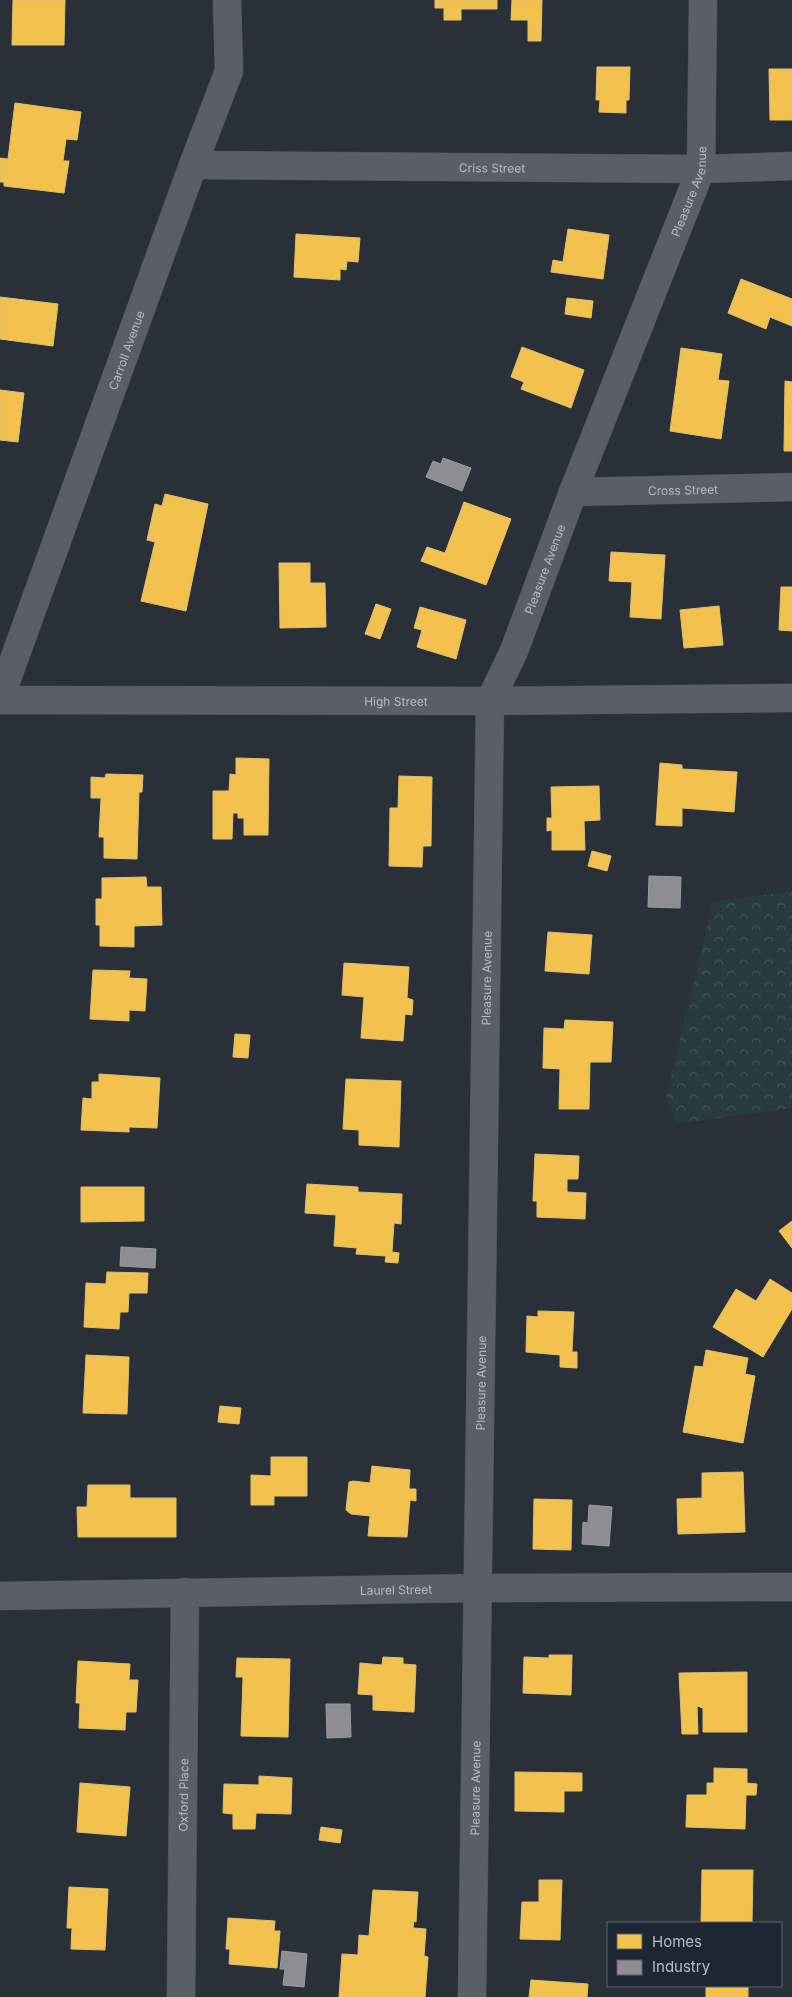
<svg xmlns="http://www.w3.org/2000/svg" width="792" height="1997" font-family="Inter,sans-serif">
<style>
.forest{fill:url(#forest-crowns)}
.homes{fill:#f2c14e;stroke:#dfc073}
.industry{fill:#8d8d92;stroke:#999ba2}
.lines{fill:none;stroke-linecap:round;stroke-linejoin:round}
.minor-casing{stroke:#484c53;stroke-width:29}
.minor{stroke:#5a5e66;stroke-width:28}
.labels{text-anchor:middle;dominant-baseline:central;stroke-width:5;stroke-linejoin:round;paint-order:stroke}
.street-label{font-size:12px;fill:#b4bcc9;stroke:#1d2633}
</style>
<defs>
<pattern id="forest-crowns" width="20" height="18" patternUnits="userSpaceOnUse" patternTransform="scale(1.25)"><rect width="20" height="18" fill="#273a3e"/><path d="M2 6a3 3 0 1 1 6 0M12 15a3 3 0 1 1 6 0" fill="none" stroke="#445559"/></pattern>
</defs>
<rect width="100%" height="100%" fill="#2a3038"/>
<path class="forest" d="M 792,891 L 792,1108 L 675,1124 L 666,1097 L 713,902 Z"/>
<g class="homes">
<path d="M 13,0 L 65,0 L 64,45 L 12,45 Z"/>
<path d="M 435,0 L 497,0 L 497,9 L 461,9 L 461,20 L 444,20 L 444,8 L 435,8 Z"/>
<path d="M 512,0 L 542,0 L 541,41 L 528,41 L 528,20 L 511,20 Z"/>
<path d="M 597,67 L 630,67 L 629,100 L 626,100 L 626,113 L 599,112 L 600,100 L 596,100 Z"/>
<path d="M 769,69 L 792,69 L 792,120 L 770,120 Z"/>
<path d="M 15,103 L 81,112 L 77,140 L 66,139 L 63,161 L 69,161 L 64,193 L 4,186 L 4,182 L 0,182 L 0,158 L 8,159 Z"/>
<path d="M 568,229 L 609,235 L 603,279 L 551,272 L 553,260 L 563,262 Z"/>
<path d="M 296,234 L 360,238 L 358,262 L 347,261 L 346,270 L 340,269 L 340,280 L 294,277 Z"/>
<path d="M 741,279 L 792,299 L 792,326 L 770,317 L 766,329 L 728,313 Z"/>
<path d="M 0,297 L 58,304 L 53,346 L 0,339 Z"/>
<path d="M 567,298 L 593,301 L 591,318 L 565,314 Z"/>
<path d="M 522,347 L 584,370 L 571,408 L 521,389 L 524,382 L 511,377 Z"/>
<path d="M 681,348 L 722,354 L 718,380 L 729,381 L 721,439 L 670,431 Z"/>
<path d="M 785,381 L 792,382 L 792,451 L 784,451 Z"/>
<path d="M 0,390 L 24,393 L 18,442 L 0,440 Z"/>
<path d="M 165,494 L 208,504 L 186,611 L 141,601 L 155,542 L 147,540 L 155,504 L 162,506 Z"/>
<path d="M 464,502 L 511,519 L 486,585 L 421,561 L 427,547 L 445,553 Z"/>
<path d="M 611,552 L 665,555 L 661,619 L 630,617 L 632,582 L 609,581 Z"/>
<path d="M 279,563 L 310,563 L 310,583 L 325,583 L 326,627 L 280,628 Z"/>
<path d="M 781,587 L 792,587 L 792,631 L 779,630 Z"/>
<path d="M 376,604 L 391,609 L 380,639 L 365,634 Z"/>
<path d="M 719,606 L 723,645 L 684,648 L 680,610 Z"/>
<path d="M 420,607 L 466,620 L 456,659 L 417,647 L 422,630 L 414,628 Z"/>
<path d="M 236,758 L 269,759 L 268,835 L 244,835 L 244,818 L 238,818 L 238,813 L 233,813 L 232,839 L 213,839 L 213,791 L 229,791 L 230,774 L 236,775 Z"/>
<path d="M 660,763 L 682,765 L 682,769 L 737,772 L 734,812 L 682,808 L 682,826 L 656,825 Z"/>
<path d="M 106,774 L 143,775 L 142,792 L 139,792 L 137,859 L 104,858 L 104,837 L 99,837 L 101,798 L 91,798 L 91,777 L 105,778 Z"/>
<path d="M 399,776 L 432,777 L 431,846 L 423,846 L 422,867 L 389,866 L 390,808 L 398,808 Z"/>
<path d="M 599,786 L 600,820 L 584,821 L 585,850 L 552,850 L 552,830 L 547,831 L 547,818 L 552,818 L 551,787 Z"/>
<path d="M 592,851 L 611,856 L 607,871 L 588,866 Z"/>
<path d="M 146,877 L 147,887 L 161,887 L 162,925 L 134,926 L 134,947 L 100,946 L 100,925 L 96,925 L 96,899 L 102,899 L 102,878 Z"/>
<path d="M 548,932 L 592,935 L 589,974 L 545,971 Z"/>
<path d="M 344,963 L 409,967 L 407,998 L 413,1000 L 412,1015 L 405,1014 L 403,1041 L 361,1038 L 364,997 L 342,995 Z"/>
<path d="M 93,970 L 130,971 L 129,978 L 147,979 L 145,1011 L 129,1010 L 129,1021 L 90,1019 Z"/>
<path d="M 565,1020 L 613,1022 L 611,1062 L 590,1062 L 589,1109 L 559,1109 L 560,1069 L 543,1068 L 544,1028 L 564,1029 Z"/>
<path d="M 235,1034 L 250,1035 L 248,1058 L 233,1057 Z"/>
<path d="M 99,1074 L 160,1078 L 157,1128 L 129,1127 L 129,1132 L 81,1130 L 83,1098 L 92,1099 L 92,1082 L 99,1082 Z"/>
<path d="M 346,1079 L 401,1081 L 399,1147 L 359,1145 L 359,1130 L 343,1129 Z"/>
<path d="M 535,1154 L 579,1156 L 578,1179 L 567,1179 L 567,1192 L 586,1193 L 585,1219 L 537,1217 L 537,1201 L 533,1201 Z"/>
<path d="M 307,1184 L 358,1187 L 358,1192 L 402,1194 L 401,1224 L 394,1223 L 392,1252 L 399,1253 L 398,1263 L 385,1262 L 386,1256 L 356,1254 L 357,1248 L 334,1246 L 336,1215 L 305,1213 Z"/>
<path d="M 81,1187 L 144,1187 L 144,1221 L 81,1222 Z"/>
<path d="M 792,1221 L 792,1248 L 779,1231 Z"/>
<path d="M 107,1272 L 148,1273 L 147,1293 L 129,1293 L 128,1312 L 120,1312 L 119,1329 L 84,1327 L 86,1283 L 106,1284 Z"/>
<path d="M 770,1279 L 792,1293 L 792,1309 L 763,1357 L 713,1327 L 736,1289 L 756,1301 Z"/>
<path d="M 538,1311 L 574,1312 L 572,1352 L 577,1352 L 577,1368 L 560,1367 L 560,1355 L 526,1352 L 527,1316 L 538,1317 Z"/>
<path d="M 706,1350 L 748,1358 L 745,1374 L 755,1376 L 743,1443 L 683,1432 L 695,1366 L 703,1367 Z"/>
<path d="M 86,1355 L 129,1357 L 127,1414 L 83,1413 Z"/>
<path d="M 220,1406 L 241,1408 L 239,1424 L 218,1422 Z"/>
<path d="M 271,1457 L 307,1457 L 307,1496 L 274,1496 L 274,1505 L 251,1505 L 251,1475 L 271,1476 Z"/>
<path d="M 372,1466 L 410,1470 L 409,1489 L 416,1489 L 416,1501 L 410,1500 L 407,1537 L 368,1536 L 370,1516 L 351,1514 L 346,1510 L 349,1482 L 353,1481 L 370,1483 Z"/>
<path d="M 743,1472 L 745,1532 L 678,1534 L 677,1499 L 702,1498 L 702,1473 Z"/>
<path d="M 88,1485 L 130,1485 L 130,1498 L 176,1498 L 176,1537 L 78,1537 L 77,1507 L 87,1507 Z"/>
<path d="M 534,1499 L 572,1500 L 571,1550 L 533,1549 Z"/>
<path d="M 549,1655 L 572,1655 L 571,1695 L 523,1693 L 524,1657 L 549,1658 Z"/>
<path d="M 383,1657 L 403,1658 L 403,1664 L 416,1665 L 414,1712 L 373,1710 L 373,1695 L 358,1694 L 360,1663 L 382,1665 Z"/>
<path d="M 237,1658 L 290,1659 L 288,1737 L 241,1736 L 243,1677 L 236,1677 Z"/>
<path d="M 78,1661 L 130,1664 L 129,1680 L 138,1680 L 136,1712 L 126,1712 L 125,1730 L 79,1728 L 80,1703 L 76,1703 Z"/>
<path d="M 747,1672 L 747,1732 L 703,1732 L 703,1708 L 697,1706 L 698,1734 L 682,1734 L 679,1673 Z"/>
<path d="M 714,1768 L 747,1769 L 747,1783 L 757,1784 L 756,1795 L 746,1795 L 745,1829 L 686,1827 L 687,1795 L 707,1795 L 707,1783 L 714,1783 Z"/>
<path d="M 515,1772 L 582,1773 L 582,1791 L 564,1791 L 564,1812 L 515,1811 Z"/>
<path d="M 259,1776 L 292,1778 L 291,1814 L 256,1813 L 255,1829 L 233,1829 L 233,1814 L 223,1813 L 224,1784 L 259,1785 Z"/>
<path d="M 80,1783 L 130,1787 L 126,1836 L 77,1832 Z"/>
<path d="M 321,1827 L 342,1830 L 340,1843 L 319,1840 Z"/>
<path d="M 702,1870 L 753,1870 L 752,1923 L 701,1923 Z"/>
<path d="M 539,1880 L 562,1880 L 560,1940 L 520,1939 L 522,1902 L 539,1902 Z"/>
<path d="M 69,1887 L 108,1889 L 105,1950 L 71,1949 L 72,1928 L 67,1928 Z"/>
<path d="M 373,1890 L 418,1892 L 416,1922 L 414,1921 L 413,1928 L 426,1929 L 424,1956 L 428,1957 L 425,1997 L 339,1997 L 342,1954 L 358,1955 L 359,1935 L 369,1936 Z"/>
<path d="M 228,1918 L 275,1921 L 274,1931 L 280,1931 L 277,1968 L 229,1964 L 230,1949 L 226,1949 Z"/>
<path d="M 531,1980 L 588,1984 L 587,1997 L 529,1997 Z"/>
<rect x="706" y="1986" width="42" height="11"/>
</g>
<g class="industry">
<path d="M 443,458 L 471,468 L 462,491 L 426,477 L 433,461 L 441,464 Z"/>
<path d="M 649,876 L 681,877 L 680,908 L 648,907 Z"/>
<path d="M 121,1247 L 156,1249 L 155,1268 L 120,1266 Z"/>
<path d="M 589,1505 L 612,1507 L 609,1546 L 582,1544 L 583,1522 L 588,1523 Z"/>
<path d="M 326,1704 L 350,1704 L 351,1737 L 327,1738 Z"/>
<path d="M 282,1951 L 307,1954 L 304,1987 L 283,1985 L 285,1969 L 280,1969 Z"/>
</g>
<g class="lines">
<g class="minor-casing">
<g id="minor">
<path id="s1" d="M 193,165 L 701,169 L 792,166"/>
<path id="s2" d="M 573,492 L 792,487"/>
<path id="s3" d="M 0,698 L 193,165 L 229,71 L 227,0"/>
<path id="s4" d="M 0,700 L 490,701 L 792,698"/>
<path id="s5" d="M 0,1596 L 478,1588 L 792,1587"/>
<path id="s6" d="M 181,1997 L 185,1592"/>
<path id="s7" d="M 472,1997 L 490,701 L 514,651 L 573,492 L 701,169 L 703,0"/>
</g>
</g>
<use href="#minor" class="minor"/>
</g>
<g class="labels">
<g class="street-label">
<text stroke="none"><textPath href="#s1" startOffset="299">Criss Street</textPath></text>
<text stroke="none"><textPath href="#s7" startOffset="1844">Pleasure Avenue</textPath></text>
<text stroke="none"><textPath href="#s3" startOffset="370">Carroll Avenue</textPath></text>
<text stroke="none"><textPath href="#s2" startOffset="110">Cross Street</textPath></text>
<text stroke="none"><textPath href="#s7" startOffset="1439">Pleasure Avenue</textPath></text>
<text stroke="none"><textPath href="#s4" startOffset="396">High Street</textPath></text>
<text stroke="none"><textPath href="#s7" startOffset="1019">Pleasure Avenue</textPath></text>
<text stroke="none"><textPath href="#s7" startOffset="614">Pleasure Avenue</textPath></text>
<text stroke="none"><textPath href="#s5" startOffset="396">Laurel Street</textPath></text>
<text stroke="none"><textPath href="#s7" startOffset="209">Pleasure Avenue</textPath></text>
<text stroke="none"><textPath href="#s6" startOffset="202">Oxford Place</textPath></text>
</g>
</g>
<rect x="607" y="1922" width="175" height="65" fill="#1d2633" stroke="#59626f"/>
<rect x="617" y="1934" width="25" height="15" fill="#f2c14e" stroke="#59626f"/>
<text x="652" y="1947" font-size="15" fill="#b4bcc9">Homes</text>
<rect x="617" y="1960" width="25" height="15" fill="#8d8d92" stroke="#59626f"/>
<text x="652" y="1972" font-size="15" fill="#b4bcc9">Industry</text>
</svg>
